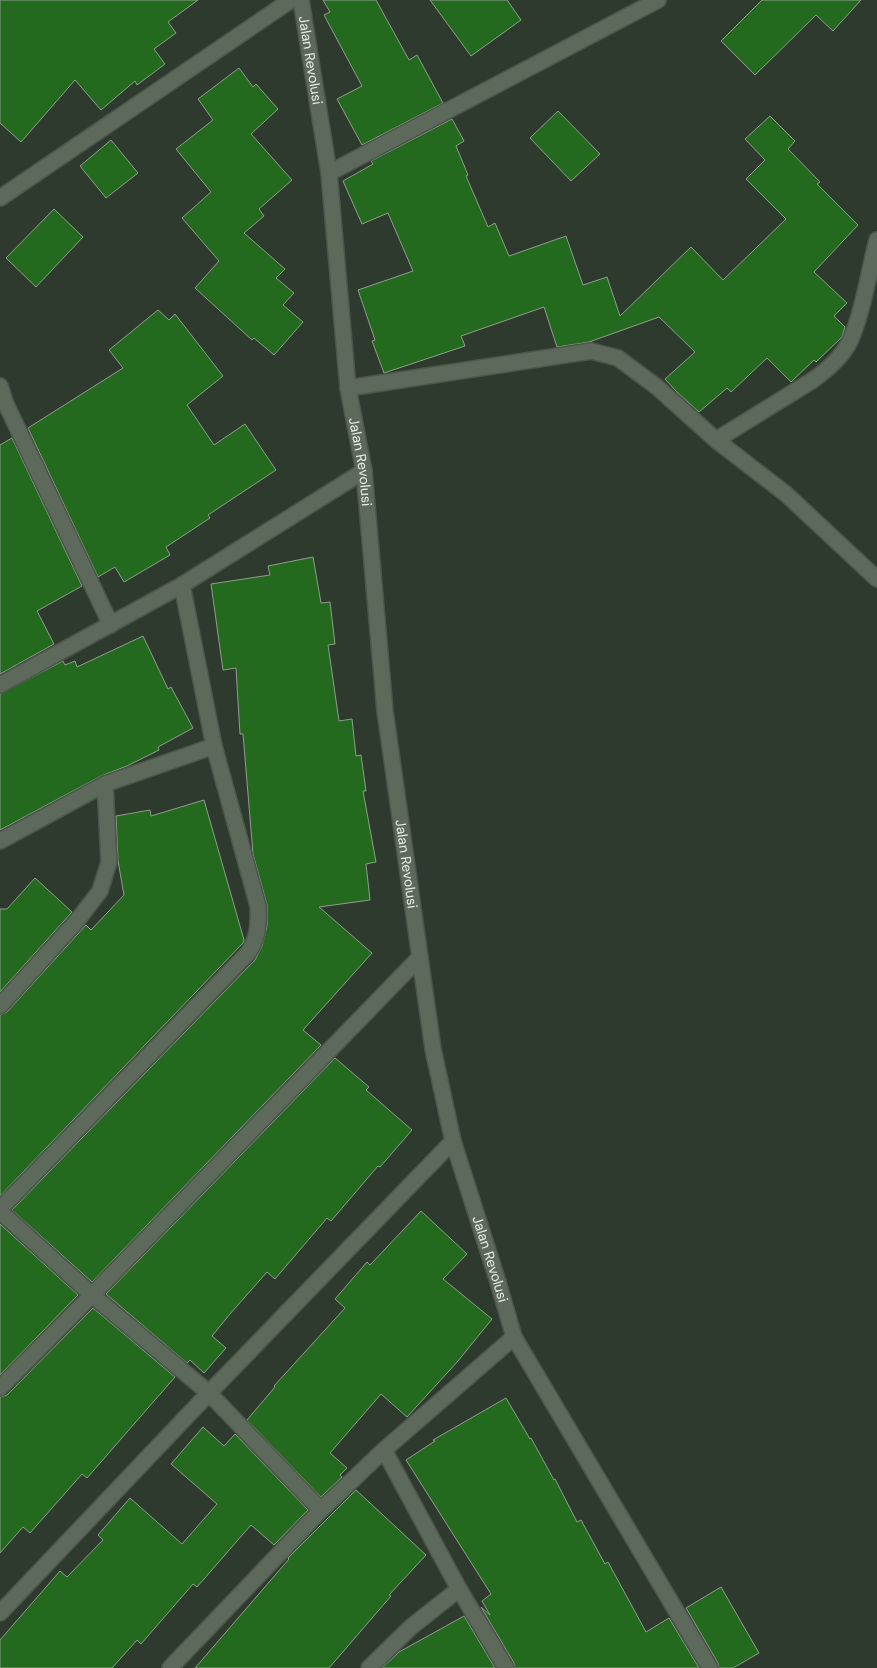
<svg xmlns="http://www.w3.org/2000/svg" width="877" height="1668" font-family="'DM Sans',sans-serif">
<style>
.building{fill:#236a1f;stroke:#909d8f}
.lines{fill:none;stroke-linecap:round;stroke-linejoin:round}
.street-casing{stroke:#4d564c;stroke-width:18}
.secondary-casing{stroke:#4d564c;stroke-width:18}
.street{stroke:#5d695b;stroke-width:15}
.secondary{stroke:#5d695b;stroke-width:15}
.labels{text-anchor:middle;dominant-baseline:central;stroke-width:4;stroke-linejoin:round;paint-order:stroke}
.street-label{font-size:14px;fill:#e6ede5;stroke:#253024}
</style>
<rect width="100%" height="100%" fill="#2f3a2e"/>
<g class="building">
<path d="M 0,0 L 198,0 L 168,22 L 176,33 L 154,49 L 165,64 L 137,85 L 135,81 L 101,110 L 75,80 L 21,142 L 0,123 Z"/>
<path d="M 323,0 L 376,0 L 409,60 L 417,55 L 443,103 L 362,145 L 337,99 L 362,86 L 324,15 L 330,12 Z"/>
<path d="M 430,0 L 507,0 L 521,20 L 471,56 Z"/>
<path d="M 762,0 L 861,0 L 833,31 L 816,15 L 755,75 L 721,41 Z"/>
<path d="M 239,68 L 253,87 L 256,84 L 278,109 L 251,134 L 292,180 L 259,209 L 264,216 L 244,233 L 285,269 L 276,278 L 294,293 L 283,305 L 303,322 L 274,355 L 254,338 L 252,340 L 195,288 L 219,261 L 182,218 L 211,192 L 176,149 L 213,120 L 198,99 Z"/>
<path d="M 558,111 L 600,154 L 571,181 L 530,138 Z"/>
<path d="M 770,116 L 795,141 L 788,149 L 820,182 L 817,184 L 858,225 L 814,272 L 847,303 L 834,316 L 845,327 L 842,337 L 816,362 L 814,360 L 791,382 L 767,358 L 731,392 L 727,388 L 699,412 L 677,392 L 665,379 L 695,352 L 659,317 L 589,342 L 557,347 L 544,307 L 461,336 L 465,346 L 384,373 L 372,341 L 375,340 L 358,290 L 413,271 L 388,213 L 362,224 L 343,181 L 373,164 L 371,161 L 452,119 L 464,141 L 456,146 L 468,175 L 466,176 L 488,227 L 495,223 L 509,256 L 566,236 L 583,285 L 607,277 L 620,316 L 691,247 L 723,280 L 786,219 L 746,179 L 765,160 L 745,139 Z"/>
<path d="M 111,140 L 138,173 L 106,198 L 80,166 Z"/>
<path d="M 54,209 L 83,237 L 36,287 L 6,258 Z"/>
<path d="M 158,310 L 169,320 L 175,314 L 223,376 L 187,405 L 214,445 L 245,424 L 276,470 L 208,515 L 210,518 L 166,547 L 170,555 L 124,582 L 115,567 L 98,577 L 28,428 L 123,368 L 109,350 Z"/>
<path d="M 12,438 L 82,586 L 37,611 L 54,644 L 0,674 L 0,445 Z"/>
<path d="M 313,557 L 321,603 L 330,602 L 335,644 L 328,645 L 339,721 L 352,719 L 356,756 L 361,755 L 366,791 L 363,791 L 376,862 L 366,864 L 370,900 L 319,907 L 372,953 L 303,1030 L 321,1045 L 92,1282 L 12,1210 L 255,960 L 262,946 L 267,926 L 267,905 L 253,854 L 243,734 L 240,734 L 236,668 L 223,670 L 211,584 L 270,575 L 268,566 Z"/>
<path d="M 143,636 L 168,689 L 171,687 L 193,728 L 158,747 L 159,750 L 127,766 L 101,776 L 0,830 L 0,694 L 63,661 L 65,665 L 75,661 L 77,667 Z"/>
<path d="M 204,800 L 244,940 L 243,943 L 0,1196 L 0,1015 L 7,1012 L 86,925 L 91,930 L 124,895 L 118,861 L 116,816 L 150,810 L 151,816 Z"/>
<path d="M 35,878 L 72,912 L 0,992 L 0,909 L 7,909 Z"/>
<path d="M 335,1058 L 369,1087 L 366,1090 L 412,1130 L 380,1167 L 378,1166 L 331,1221 L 327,1218 L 275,1279 L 267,1272 L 230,1314 L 212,1336 L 226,1348 L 204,1373 L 190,1360 L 187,1363 L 106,1294 Z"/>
<path d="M 421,1211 L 467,1254 L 443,1279 L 492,1319 L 458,1361 L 407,1417 L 381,1394 L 330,1453 L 347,1468 L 340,1475 L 342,1477 L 321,1497 L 247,1420 L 275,1387 L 274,1386 L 345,1308 L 335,1299 L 367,1262 L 370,1265 Z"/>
<path d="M 0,1224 L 78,1295 L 0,1375 Z"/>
<path d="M 93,1308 L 175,1377 L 87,1478 L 82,1474 L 30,1533 L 23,1527 L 0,1553 L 0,1397 L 7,1395 Z"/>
<path d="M 506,1398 L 530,1439 L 531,1438 L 554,1480 L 555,1479 L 577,1522 L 581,1520 L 605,1564 L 608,1562 L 646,1632 L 669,1618 L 699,1668 L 515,1668 L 514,1663 L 481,1607 L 490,1615 L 482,1601 L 491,1594 L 406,1460 L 435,1441 L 433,1440 Z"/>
<path d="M 203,1427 L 224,1446 L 235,1434 L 308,1510 L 274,1545 L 251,1525 L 197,1587 L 193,1584 L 141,1644 L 137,1640 L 112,1668 L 0,1668 L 0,1640 L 60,1571 L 67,1577 L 103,1540 L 98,1535 L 130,1498 L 182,1544 L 217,1504 L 171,1464 Z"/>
<path d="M 356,1490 L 426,1555 L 389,1595 L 391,1596 L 329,1668 L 195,1668 L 289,1559 L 288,1558 Z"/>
<path d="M 721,1587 L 759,1653 L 733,1668 L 719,1668 L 718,1663 L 686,1608 Z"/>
<path d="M 464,1616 L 495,1668 L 382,1668 L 399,1652 Z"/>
</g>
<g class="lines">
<g class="street-casing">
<g id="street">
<path d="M 329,173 L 658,0"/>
<path d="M 0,198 L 291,0"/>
<path d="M 0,386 L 5,402 L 111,625"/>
<path d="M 348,388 L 591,351 L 618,358 L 657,387 L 716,440 L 786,494 L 877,579"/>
<path d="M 716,440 L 813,380 C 827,370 842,357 850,341 C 863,312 869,271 877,240"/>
<path d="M 0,685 L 182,585 L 364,471"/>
<path d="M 0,841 L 105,784 L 214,746"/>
<path d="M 0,1006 L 76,922 L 100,891 L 109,862 L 105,784"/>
<path d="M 0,1209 L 248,953 C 258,939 259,923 258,906 L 214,746 L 182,585"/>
<path d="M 0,1211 L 92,1295 L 209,1393 L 321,1510"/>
<path d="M 0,1388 L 92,1295 L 420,957"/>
<path d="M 384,1450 L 459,1589 L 506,1668"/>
<path d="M 0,1613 L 209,1393 L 453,1141"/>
<path d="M 170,1668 L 321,1510 L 384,1450 L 514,1337"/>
<path d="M 369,1668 L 411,1627 L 459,1589"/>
</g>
</g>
<g class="secondary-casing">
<g id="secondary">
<path id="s1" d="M 301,0 L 329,173 L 348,388 L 364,471 L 385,711 L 433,1049 L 453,1141 L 498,1282 L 514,1337 L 710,1668"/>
</g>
</g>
<use href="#street" class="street"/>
<use href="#secondary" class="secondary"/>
</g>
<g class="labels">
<g class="street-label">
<text stroke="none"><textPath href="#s1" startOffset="61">Jalan Revolusi</textPath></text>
<text stroke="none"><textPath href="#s1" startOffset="466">Jalan Revolusi</textPath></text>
<text stroke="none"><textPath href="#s1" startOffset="871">Jalan Revolusi</textPath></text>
<text stroke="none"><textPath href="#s1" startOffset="1276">Jalan Revolusi</textPath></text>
</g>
</g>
</svg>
